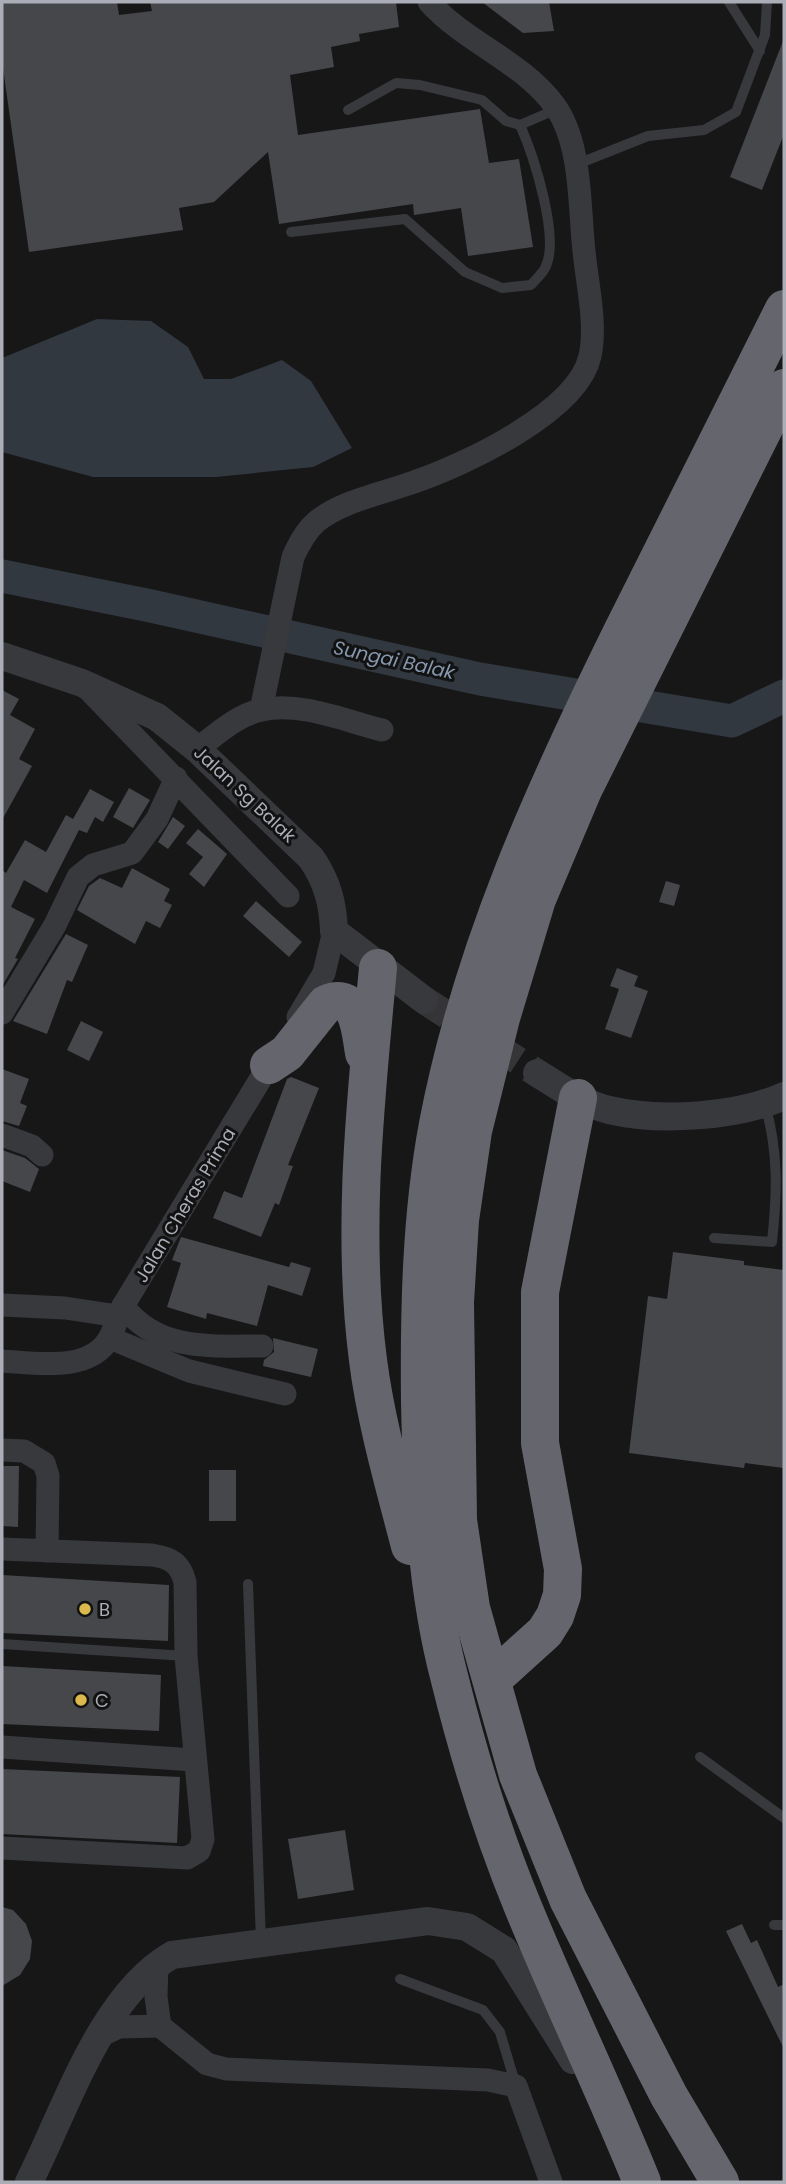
<svg xmlns="http://www.w3.org/2000/svg" width="786" height="2184" font-family="Poppins,sans-serif">
<style>
.water{fill:#323840}
.lines{fill:none;stroke-linecap:round;stroke-linejoin:round}
.river{stroke:#323840;stroke-width:33}
.building{fill:#46474b}
.tertiary-tunnel{stroke:#353538;stroke-width:28;stroke-dasharray:28 14;stroke-linecap:butt}
.service{stroke:#38393d;stroke-width:10}
.minor{stroke:#38393d;stroke-width:23}
.tertiary{stroke:#38393d;stroke-width:28}
.motorway{stroke:#65666d;stroke-width:38}
.poi-dot{fill:#dbb94c;stroke:#121213;stroke-width:2.5}
.labels{text-anchor:middle;dominant-baseline:central;stroke-width:6;stroke-linejoin:round;paint-order:stroke}
.street-label{font-size:18px;fill:#abadb7;stroke:#121213}
.poi-label{font-size:18px;fill:#abadb7;stroke:#121213;text-anchor:start}
.water-label{font-size:19px;font-style:italic;fill:#8697ad;stroke:#121213}
</style>
<rect width="100%" height="100%" fill="#171718"/>
<path class="water" d="M 97,319 L 151,321 L 188,347 L 204,379 L 231,379 L 282,360 L 311,381 L 352,448 L 313,467 L 216,477 L 93,477 L 2,452 L 2,358 Z"/>
<g class="lines">
<path class="river" d="M 2,576 L 151,606 L 480,679 L 732,721 L 784,696"/>
</g>
<g class="building">
<path d="M 2,2 L 117,2 L 119,15 L 152,11 L 150,2 L 396,2 L 399,27 L 359,34 L 360,41 L 331,47 L 334,67 L 290,75 L 298,135 L 480,109 L 489,163 L 519,159 L 533,247 L 468,256 L 461,208 L 414,215 L 413,204 L 279,224 L 268,152 L 214,202 L 179,208 L 183,230 L 29,252 L 2,61 Z"/>
<path d="M 482,2 L 549,2 L 554,31 L 523,33 Z"/>
<path d="M 783,41 L 784,134 L 762,190 L 730,177 Z"/>
<path d="M 2,690 L 19,699 L 10,715 L 35,729 L 19,759 L 32,766 L 2,820 Z"/>
<path d="M 129,788 L 150,800 L 133,828 L 113,817 Z"/>
<path d="M 90,789 L 114,802 L 103,822 L 95,817 L 87,833 L 79,830 L 47,893 L 24,880 L 11,907 L 35,919 L 15,958 L 18,959 L 2,986 L 2,870 L 6,873 L 25,840 L 46,852 L 66,815 L 73,819 Z"/>
<path d="M 173,817 L 185,826 L 168,849 L 158,842 Z"/>
<path d="M 198,829 L 227,854 L 204,887 L 189,874 L 203,857 L 186,843 Z"/>
<path d="M 132,868 L 170,889 L 164,901 L 172,905 L 160,928 L 146,921 L 135,944 L 77,910 L 89,886 L 100,878 L 122,888 Z"/>
<path d="M 666,881 L 680,885 L 674,906 L 659,902 Z"/>
<path d="M 256,901 L 302,942 L 289,957 L 243,916 Z"/>
<path d="M 66,934 L 88,945 L 72,982 L 67,980 L 47,1034 L 13,1021 Z"/>
<path d="M 617,968 L 638,976 L 634,986 L 648,991 L 631,1038 L 605,1029 L 619,989 L 610,986 Z"/>
<path d="M 81,1021 L 103,1032 L 89,1061 L 67,1050 Z"/>
<path d="M 2,1069 L 29,1079 L 20,1103 L 27,1106 L 19,1126 L 2,1121 Z"/>
<path d="M 291,1077 L 319,1088 L 288,1165 L 293,1166 L 279,1205 L 275,1203 L 261,1237 L 213,1218 L 224,1191 L 242,1198 L 287,1079 Z"/>
<path d="M 2,1150 L 25,1158 L 39,1169 L 30,1192 L 2,1181 Z"/>
<path d="M 181,1237 L 289,1267 L 291,1262 L 311,1268 L 302,1296 L 268,1285 L 257,1326 L 207,1313 L 206,1319 L 167,1307 L 181,1263 L 172,1260 Z"/>
<path d="M 673,1252 L 744,1261 L 744,1265 L 784,1270 L 784,1468 L 745,1463 L 744,1468 L 629,1453 L 648,1296 L 667,1299 Z"/>
<path d="M 273,1338 L 318,1349 L 311,1377 L 263,1366 L 264,1360 L 274,1352 Z"/>
<path d="M 2,1466 L 19,1466 L 18,1527 L 2,1526 Z"/>
<rect x="209" y="1470" width="27" height="51"/>
<path d="M 2,1575 L 169,1585 L 168,1641 L 2,1633 Z"/>
<path d="M 2,1666 L 161,1675 L 159,1731 L 2,1724 Z"/>
<path d="M 2,1769 L 180,1777 L 177,1843 L 2,1834 Z"/>
<path d="M 345,1830 L 354,1890 L 298,1899 L 288,1839 Z"/>
<path d="M 2,1907 L 13,1910 L 26,1924 L 32,1941 L 30,1959 L 20,1975 L 2,1986 Z"/>
<path d="M 742,1924 L 751,1943 L 757,1940 L 778,1987 L 784,1984 L 784,2049 L 726,1931 Z"/>
</g>
<g class="lines">
<path class="tertiary-tunnel" d="M 424,1000 L 537,1073"/>
<g class="service">
<path d="M 729,2 L 760,51"/>
<path d="M 348,110 L 396,83 L 420,85 L 482,100 L 506,121 L 520,125 L 557,109"/>
<path d="M 575,165 L 648,136 L 704,130 L 736,112 L 765,35 L 767,2"/>
<path d="M 291,232 L 405,219 L 465,272 L 502,288 L 531,285 C 535,280 542,274 545,268 C 561,239 533,154 520,125"/>
<path d="M 714,1238 L 772,1242 C 777,1195 779,1152 765,1105"/>
<path d="M 248,1584 L 261,1942"/>
<path d="M 2,1644 L 186,1656"/>
<path d="M 700,1757 L 784,1818"/>
<path d="M 774,1925 L 784,1925"/>
<path d="M 400,1979 L 483,2010 L 500,2032 L 516,2086"/>
</g>
<g class="minor">
<path d="M 89,690 L 288,896"/>
<path d="M 261,710 L 293,557 C 299,544 305,532 316,522 C 341,501 384,493 414,482 C 464,465 578,412 590,356 C 597,323 587,284 584,251 C 579,206 582,144 555,106 C 522,61 466,43 429,2"/>
<path d="M 197,749 C 216,735 237,715 261,710 C 299,701 346,721 382,730"/>
<path d="M 2,1013 L 55,925 L 78,877 L 93,865 L 132,853 L 157,819 L 176,778"/>
<path d="M 298,1017 L 324,973 L 334,931"/>
<path d="M 2,1135 L 32,1146 L 42,1155"/>
<path d="M 2,1305 L 65,1308 L 118,1316"/>
<path d="M 123,1306 C 158,1351 208,1346 262,1346"/>
<path d="M 110,1338 L 189,1371 L 285,1394"/>
<path d="M 2,1361 C 36,1363 91,1373 110,1337 C 115,1327 118,1316 123,1306 L 275,1055"/>
<path d="M 2,1450 L 24,1451 L 44,1463 L 48,1476 L 47,1551"/>
<path d="M 2,1549 L 152,1555 C 171,1558 180,1563 185,1582 L 186,1656 L 203,1839 L 199,1851 L 187,1858 L 2,1848"/>
<path d="M 2,1747 L 194,1760"/>
<path d="M 157,1963 L 156,1997 L 160,2026"/>
<path d="M 96,2038 L 119,2027 L 160,2026 L 207,2064 L 226,2069 L 488,2080 L 516,2086 L 551,2182"/>
</g>
<g class="tertiary">
<path d="M 2,656 L 82,683 L 157,717 L 197,749 L 311,858 C 327,881 333,903 334,931 L 424,1000"/>
<path d="M 537,1073 C 560,1087 583,1104 609,1110 C 660,1122 737,1117 784,1096"/>
<path d="M 29,2182 C 65,2111 101,1996 172,1955 L 428,1921 L 467,1927 L 504,1950 L 573,2060"/>
</g>
<g class="motorway">
<path d="M 378,968 C 366,1097 351,1229 368,1360 C 376,1423 394,1484 410,1546"/>
<path d="M 269,1065 L 287,1053 L 326,1004 C 359,990 360,1030 364,1053"/>
<path d="M 493,1679 L 545,1632 L 555,1616 L 562,1595 L 563,1569 L 540,1443 L 540,1292 L 578,1098"/>
<path d="M 642,2182 C 605,2090 561,2000 523,1907 C 493,1834 469,1757 450,1680 C 426,1590 422,1495 420,1402 C 419,1310 421,1215 438,1124 C 472,947 544,790 623,630 C 676,523 730,416 784,309"/>
<path d="M 720,2182 L 669,2096 L 568,1899 L 518,1775 L 471,1608 L 458,1520 L 455,1302 L 460,1220 L 473,1131 L 501,1018 L 537,899 L 583,790 L 784,388"/>
</g>
</g>
<g class="poi-dot">
<circle cx="85" cy="1609" r="7"/>
<circle cx="81" cy="1700" r="7"/>
</g>
<g class="labels">
<g class="street-label">
<text transform="translate(245 794) rotate(43)">Jalan Sg Balak</text>
<text transform="translate(185 1205) rotate(-59)">Jalan Cheras Prima</text>
</g>
<g class="poi-label">
<text x="99" y="1609">B</text>
<text x="95" y="1700">C</text>
</g>
<g class="water-label">
<text transform="translate(394 660) rotate(12)">Sungai Balak</text>
</g>
</g>
<rect width="786" height="2184" fill="none" stroke="#abadb7" stroke-width="7"/>
</svg>
